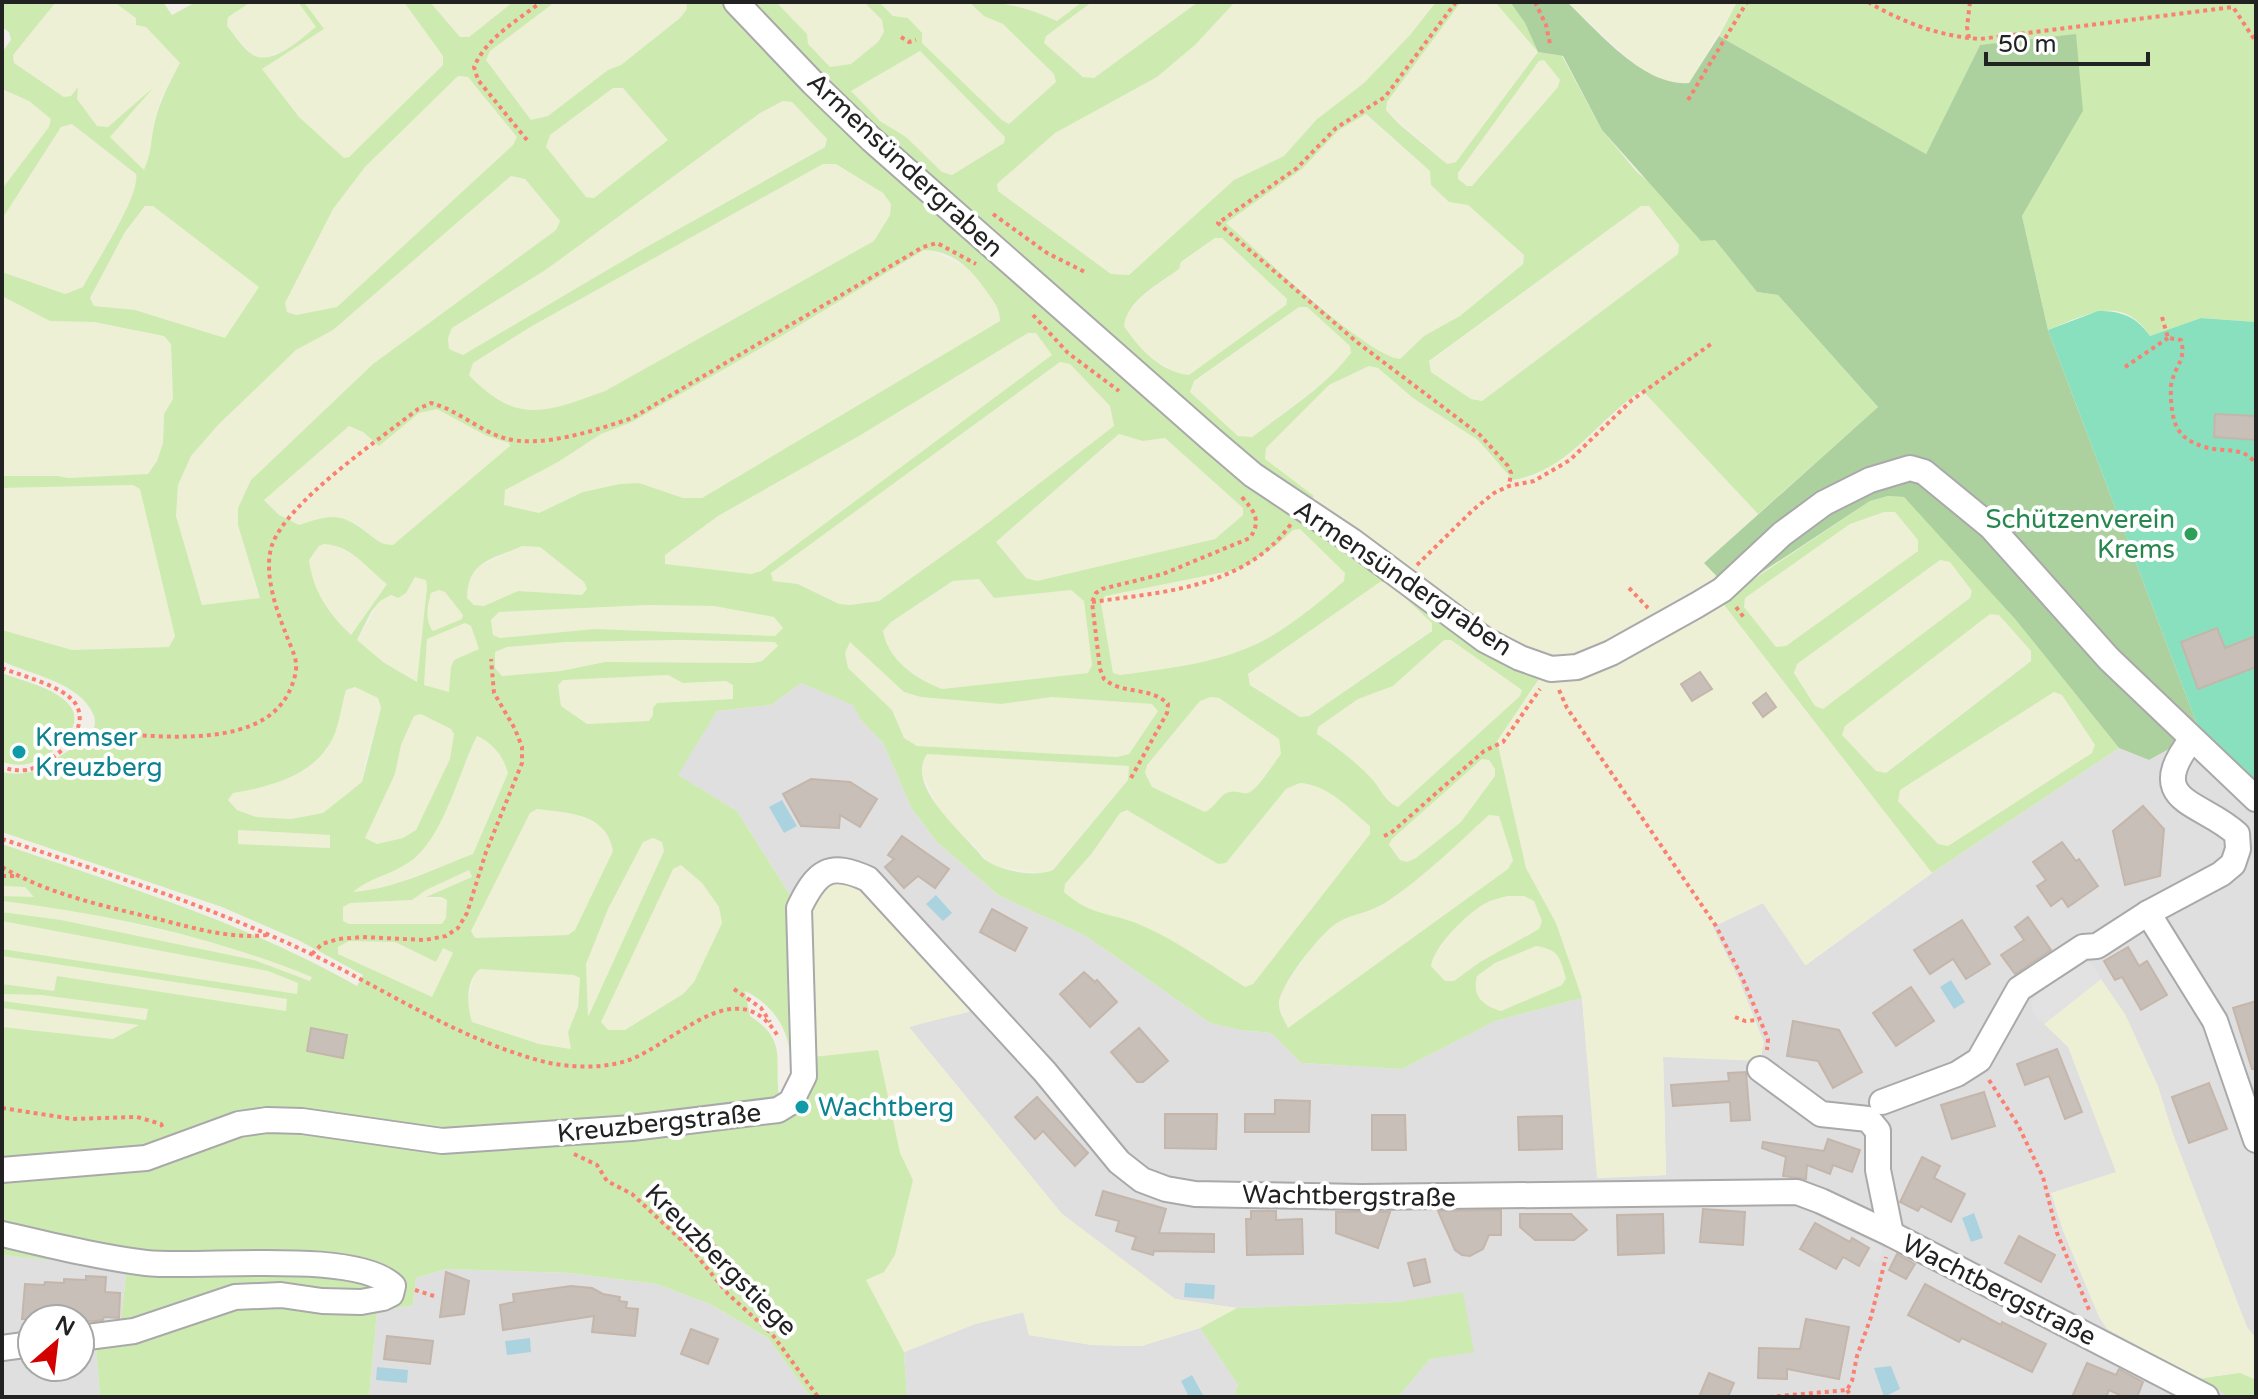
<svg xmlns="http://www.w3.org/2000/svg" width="2258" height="1399" font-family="'Varela Round',sans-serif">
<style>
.residential{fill:#e0dfdf;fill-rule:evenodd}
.farmland{fill:#eef0d5}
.grass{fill:#cdebb0;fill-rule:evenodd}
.forest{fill:#add19e}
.pitch{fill:#88e0be}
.parking{fill:#e2e2e2}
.water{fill:#aad3df}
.building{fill:#c7bfb8;stroke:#c4b6ab;stroke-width:2}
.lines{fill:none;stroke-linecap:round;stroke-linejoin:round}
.minor-casing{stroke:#a9a9a9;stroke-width:28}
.path{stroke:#fa8072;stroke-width:4;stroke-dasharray:4 4;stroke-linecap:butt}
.minor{stroke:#fff;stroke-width:24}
.leisure-dot{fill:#2e9e5b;stroke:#fff;stroke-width:3}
.culture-dot{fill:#0f9aa8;stroke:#fff;stroke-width:3}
.labels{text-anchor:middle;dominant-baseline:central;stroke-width:8;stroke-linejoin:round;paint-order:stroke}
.street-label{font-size:26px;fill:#222;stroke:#fff}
.leisure-label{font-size:26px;fill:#27864d;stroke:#fff;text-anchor:end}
.culture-label{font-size:26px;fill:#0d838f;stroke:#fff;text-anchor:start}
</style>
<rect width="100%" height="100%" fill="#f2efe9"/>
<g class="residential">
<path d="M 801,683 L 853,704 L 861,720 L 883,743 L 912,809 L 937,842 L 998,895 L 1086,936 L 1210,1023 L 1240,1030 L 1271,1033 L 1301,1063 L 1402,1069 L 1495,1021 L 1582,998 L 1598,1178 L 1666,1175 L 1663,1057 L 1748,1007 L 1739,980 L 1712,927 L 1763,903 L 1806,965 L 1932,873 L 2119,748 L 2149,760 L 2200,732 L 2256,782 L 2256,1397 L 1398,1397 L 1430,1359 L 1463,1293 L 1398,1302 L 1237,1308 L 1175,1299 L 1062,1214 L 908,1026 L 969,1012 L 790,895 L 737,811 L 677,775 L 717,711 L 771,705 Z"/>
<path d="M 2,1255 L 127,1267 L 118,1344 L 96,1346 L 100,1397 L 2,1397 ZM 32,1319 L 80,1319 L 80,1367 L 32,1367 Z"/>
<path d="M 446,1269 L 570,1273 L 656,1284 L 710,1304 L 768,1338 L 811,1397 L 369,1397 L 377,1312 L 413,1305 L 416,1278 Z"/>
<path d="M 1024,1312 L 1029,1335 L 1092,1345 L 1141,1346 L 1200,1328 L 1238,1385 L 1234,1397 L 907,1397 L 904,1352 L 975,1324 Z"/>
</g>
<g class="farmland">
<path d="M 56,2 L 114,2 L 136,18 L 136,25 L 145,26 L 180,63 L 160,100 L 153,126 L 153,150 L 144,171 L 110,137 L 148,93 L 108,127 L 97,126 L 77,99 L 77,89 L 71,96 L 64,97 L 14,63 L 13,55 Z"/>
<path d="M 251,2 L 298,2 L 317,27 L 285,51 L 263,58 L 252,55 L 227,26 L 228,17 Z"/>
<path d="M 304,2 L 404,2 L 443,56 L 443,65 L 349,157 L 343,158 L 299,117 L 262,69 L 323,30 Z"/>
<path d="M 430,2 L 513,2 L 469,37 L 459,37 Z"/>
<path d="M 555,2 L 686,2 L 687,9 L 680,18 L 621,65 L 608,70 L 548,116 L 531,120 L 486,60 L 490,51 Z"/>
<path d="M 776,2 L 864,2 L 882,20 L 884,33 L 878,42 L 851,64 L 829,67 L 808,44 L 807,34 Z"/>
<path d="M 879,2 L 969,2 L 984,16 L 1003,24 L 1054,74 L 1056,82 L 1009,124 L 1002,120 L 922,43 L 922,33 L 893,16 Z"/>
<path d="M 1002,2 L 1082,2 L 1057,21 L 1031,10 Z"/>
<path d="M 1092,2 L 1198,2 L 1094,78 L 1084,77 L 1044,44 L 1046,36 Z"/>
<path d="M 1235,2 L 1436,2 L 1410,35 L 1364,83 L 1316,120 L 1284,156 L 1234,180 L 1129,275 L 1111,274 L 998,191 L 997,184 L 1055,133 L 1157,77 L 1195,45 Z"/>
<path d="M 1461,2 L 1495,2 L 1538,52 L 1456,162 L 1447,164 L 1386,110 L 1387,102 Z"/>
<path d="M 1567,2 L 1737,2 L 1689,83 L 1674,85 L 1658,79 L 1630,60 Z"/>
<path d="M 920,51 L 1005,137 L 1005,143 L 952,175 L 942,172 L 906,137 L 880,121 L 851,91 Z"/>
<path d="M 1539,60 L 1544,60 L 1560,80 L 1559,87 L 1472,186 L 1467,186 L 1458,179 L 1458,173 Z"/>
<path d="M 458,76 L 468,77 L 517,137 L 513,145 L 337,307 L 296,315 L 287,312 L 285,303 L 333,209 L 365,167 Z"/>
<path d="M 4,88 L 29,101 L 51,119 L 50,126 L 2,189 L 2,89 Z"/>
<path d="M 612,88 L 623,88 L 669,140 L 594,198 L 586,197 L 546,147 L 550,135 Z"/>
<path d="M 783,101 L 792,102 L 827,139 L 825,146 L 643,249 L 463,355 L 449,349 L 448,339 L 452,328 L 547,269 L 760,113 Z"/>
<path d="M 1365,114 L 1524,255 L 1523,263 L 1460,316 L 1424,336 L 1400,359 L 1389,358 L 1360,340 L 1225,223 L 1302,169 L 1339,130 Z"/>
<path d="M 72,124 L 136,174 L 137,182 L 125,212 L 83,287 L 65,294 L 2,272 L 2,219 L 61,127 Z"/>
<path d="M 823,164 L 836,164 L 883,193 L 891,204 L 890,215 L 874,241 L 605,391 L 558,408 L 526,411 L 509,406 L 486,393 L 469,375 L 473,363 L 532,326 Z"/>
<path d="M 511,176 L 524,179 L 560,221 L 556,230 L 373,364 L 251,480 L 238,525 L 260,599 L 202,605 L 176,516 L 178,485 L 191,456 L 218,425 L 296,350 L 333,330 Z"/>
<path d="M 145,206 L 153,206 L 260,287 L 225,338 L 135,310 L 94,306 L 90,299 L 125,232 Z"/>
<path d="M 1641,206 L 1649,206 L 1679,246 L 1678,254 L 1482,401 L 1471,399 L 1431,372 L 1429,362 Z"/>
<path d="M 1215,238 L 1222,238 L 1287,299 L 1286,305 L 1189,375 L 1178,374 L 1149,356 L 1133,340 L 1124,327 L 1125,315 L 1142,297 L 1178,269 L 1181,263 Z"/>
<path d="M 924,250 L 933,251 L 972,270 L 1000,311 L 1001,320 L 702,498 L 683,498 L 639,483 L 583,492 L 539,513 L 504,506 L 505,490 L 558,462 L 601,434 L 632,422 L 780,337 Z"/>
<path d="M 2,296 L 50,320 L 94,322 L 164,336 L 171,344 L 173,399 L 164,414 L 163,443 L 157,461 L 148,474 L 68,478 L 58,476 L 2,476 Z"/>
<path d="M 1299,307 L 1307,307 L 1350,346 L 1352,353 L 1341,366 L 1309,394 L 1252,437 L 1238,436 L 1190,392 L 1194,382 Z"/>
<path d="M 1028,333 L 1036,333 L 1053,355 L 761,571 L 751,574 L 665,565 L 665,555 L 718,516 L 859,436 Z"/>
<path d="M 1060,362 L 1070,363 L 1110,406 L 1114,426 L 980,529 L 879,601 L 850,605 L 839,604 L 798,584 L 773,581 L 771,573 Z"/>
<path d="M 1369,366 L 1378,368 L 1413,398 L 1478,440 L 1513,480 L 1533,477 L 1567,457 L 1642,390 L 1758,514 L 1704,563 L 1732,592 L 1721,601 L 1932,873 L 1805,965 L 1763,903 L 1713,927 L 1739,980 L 1764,1042 L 1760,1061 L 1663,1057 L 1666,1175 L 1597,1178 L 1582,998 L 1556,923 L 1526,868 L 1496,740 L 1535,687 L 1523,653 L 1308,503 L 1264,459 L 1266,448 L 1329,385 Z"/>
<path d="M 437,409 L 487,436 L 509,443 L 511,447 L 393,546 L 383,545 L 355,523 L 324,517 L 299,525 L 279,515 L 264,499 L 349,426 L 363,432 L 379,445 L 419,413 Z"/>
<path d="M 1120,434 L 1143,441 L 1165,438 L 1243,508 L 1243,515 L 1215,539 L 1037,581 L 1026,578 L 995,543 Z"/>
<path d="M 133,485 L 140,489 L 175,636 L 169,647 L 72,650 L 2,630 L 2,488 Z"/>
<path d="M 1884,512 L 1895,512 L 1918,540 L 1918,551 L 1786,646 L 1776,647 L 1744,607 L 1745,598 L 1850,524 Z"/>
<path d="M 1300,529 L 1345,573 L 1345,581 L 1309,611 L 1269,638 L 1230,655 L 1188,666 L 1120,675 L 1113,673 L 1101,603 L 1105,595 L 1240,569 L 1277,545 L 1293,530 Z"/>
<path d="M 324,544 L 334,545 L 359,558 L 387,584 L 350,635 L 324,604 L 312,581 L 309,560 L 319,546 Z"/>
<path d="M 522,546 L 540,547 L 584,582 L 587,589 L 583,595 L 518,591 L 484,606 L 474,605 L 467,598 L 467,582 L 475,568 Z"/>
<path d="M 1940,560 L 1950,562 L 1972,591 L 1970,598 L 1823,709 L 1815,706 L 1794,672 L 1797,664 Z"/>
<path d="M 415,577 L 426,580 L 427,587 L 418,683 L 383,662 L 357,641 L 380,601 L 391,595 L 398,598 L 406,593 Z"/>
<path d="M 979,579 L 994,598 L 1071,590 L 1084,601 L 1092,665 L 1088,673 L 942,689 L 927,683 L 899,663 L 885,643 L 883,631 L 891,622 L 954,581 Z"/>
<path d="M 1380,582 L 1389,583 L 1432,622 L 1432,630 L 1309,716 L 1300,717 L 1250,684 L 1248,674 Z"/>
<path d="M 440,590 L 445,591 L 463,614 L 462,619 L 433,631 L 427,623 L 429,597 L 431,593 Z"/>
<path d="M 648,605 L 714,606 L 774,617 L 783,628 L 775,636 L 595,629 L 500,638 L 493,635 L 491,619 L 498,612 Z"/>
<path d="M 1990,614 L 1999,615 L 2031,651 L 2031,660 L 1885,773 L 1876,771 L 1842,735 L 1845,726 Z"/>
<path d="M 465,623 L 471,626 L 479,649 L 451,667 L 450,693 L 423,685 L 427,639 Z"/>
<path d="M 679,640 L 776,642 L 779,646 L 762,661 L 753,663 L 605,662 L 561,671 L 501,676 L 495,668 L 495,652 L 507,647 L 566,642 Z"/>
<path d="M 1444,640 L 1451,640 L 1522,690 L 1521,695 L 1398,807 L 1391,804 L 1373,780 L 1340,749 L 1317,735 L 1318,727 L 1358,699 L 1393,686 Z"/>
<path d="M 850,641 L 904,692 L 1001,704 L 1052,697 L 1153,704 L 1158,711 L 1129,754 L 1117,757 L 917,746 L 904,738 L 892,710 L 848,668 L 845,653 Z"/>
<path d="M 668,675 L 683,683 L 726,681 L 733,685 L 733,699 L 687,701 L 653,715 L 649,721 L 587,724 L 561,706 L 558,684 L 564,679 Z"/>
<path d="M 355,687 L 364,689 L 378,698 L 381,708 L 365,763 L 362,782 L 323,813 L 291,819 L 256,817 L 237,810 L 228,800 L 233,793 L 263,787 L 290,778 L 310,766 L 326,751 L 335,732 L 346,690 Z"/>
<path d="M 2054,692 L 2062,695 L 2095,745 L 2092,753 L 1948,846 L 1938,844 L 1898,801 L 1900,790 Z"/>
<path d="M 1211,697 L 1219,698 L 1279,739 L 1282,754 L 1252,791 L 1245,794 L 1226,793 L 1212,810 L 1205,812 L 1152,787 L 1145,773 L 1147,765 L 1200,700 Z"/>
<path d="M 422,714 L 451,729 L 454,734 L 451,759 L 416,830 L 403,838 L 377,844 L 365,838 L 395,774 L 401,745 L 414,716 Z"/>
<path d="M 477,736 L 489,740 L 506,765 L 508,773 L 473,854 L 393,885 L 370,891 L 351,893 L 369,880 L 410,862 L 448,807 Z"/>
<path d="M 927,754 L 1129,766 L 1128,780 L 1052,870 L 1043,874 L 992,866 L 972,843 L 951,825 L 937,806 L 923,775 L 922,762 Z"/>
<path d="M 1482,759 L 1488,760 L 1495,769 L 1495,776 L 1461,822 L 1416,858 L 1407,862 L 1400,860 L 1389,845 L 1392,839 Z"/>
<path d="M 1300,783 L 1313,784 L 1326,789 L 1370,825 L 1370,834 L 1253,984 L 1245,987 L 1185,948 L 1141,925 L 1102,915 L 1078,904 L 1064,892 L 1065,884 L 1092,853 L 1120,812 L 1127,810 L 1218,864 L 1226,863 L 1286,789 Z"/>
<path d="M 537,809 L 570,813 L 603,825 L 611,837 L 613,851 L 575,930 L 568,935 L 475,938 L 471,930 L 530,813 Z"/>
<path d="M 1489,815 L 1499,816 L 1513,861 L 1508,869 L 1288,1028 L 1279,1007 L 1280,994 L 1318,938 L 1335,924 L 1360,912 L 1382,906 L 1434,865 Z"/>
<path d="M 238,830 L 330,835 L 330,848 L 238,844 Z"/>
<path d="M 653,838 L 662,842 L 664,850 L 588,1019 L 586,964 L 608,909 L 643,841 Z"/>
<path d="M 681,865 L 702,883 L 719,907 L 722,923 L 694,982 L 683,994 L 625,1030 L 607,1030 L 601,1022 L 673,869 Z"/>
<path d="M 470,869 L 473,876 L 429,897 L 447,900 L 446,918 L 442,924 L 349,924 L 343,921 L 343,907 L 350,903 L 412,900 L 426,890 Z"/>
<path d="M 844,880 L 861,888 L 970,1011 L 909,1027 L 1062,1214 L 1175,1299 L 1237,1308 L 1200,1328 L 1141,1346 L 1092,1345 L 1029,1335 L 1023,1312 L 975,1324 L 904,1352 L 865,1280 L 913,1180 L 900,1153 L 813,1057 L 810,909 L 819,892 L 831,882 Z"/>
<path d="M 2,886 L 25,887 L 35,898 L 2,896 Z"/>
<path d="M 1508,896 L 1524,896 L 1534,901 L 1542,921 L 1540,929 L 1480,962 L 1454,981 L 1445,981 L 1431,965 L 1433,956 L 1461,922 L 1485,902 Z"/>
<path d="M 2,901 L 64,908 L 222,944 L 257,954 L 313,977 L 310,981 L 254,960 L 61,920 L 2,912 Z"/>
<path d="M 2,921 L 268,971 L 298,983 L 297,994 L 2,949 Z"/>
<path d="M 349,941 L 395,942 L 436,962 L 443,948 L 453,953 L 432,998 L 338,954 L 338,947 Z"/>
<path d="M 1536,946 L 1551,948 L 1558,954 L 1566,978 L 1562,985 L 1501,1011 L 1486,1006 L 1476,995 L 1474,987 L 1477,976 L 1495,963 Z"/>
<path d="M 2,956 L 287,999 L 286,1011 L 58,976 L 54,991 L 2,984 Z"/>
<path d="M 479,969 L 574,975 L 580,978 L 578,1007 L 568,1032 L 571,1049 L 539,1044 L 472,1022 L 467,1007 L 474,974 Z"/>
<path d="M 2101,979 L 2125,1014 L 2158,1086 L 2173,1134 L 2247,1327 L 2256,1338 L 2256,1380 L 2240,1373 L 2199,1379 L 2107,1329 L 2099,1317 L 2063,1231 L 2051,1193 L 2116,1172 L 2068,1047 L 2044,1024 Z"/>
<path d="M 2,994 L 41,995 L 148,1009 L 147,1020 L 2,1001 Z"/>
<path d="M 2,1008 L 141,1025 L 113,1039 L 2,1027 Z"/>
</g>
<g class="grass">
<path d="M 2,2 L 56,2 L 13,55 L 14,63 L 64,97 L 71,96 L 78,87 L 77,99 L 97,126 L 108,127 L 154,87 L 110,137 L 144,170 C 153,149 150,141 155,121 C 160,100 170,82 180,63 L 146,27 L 136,25 L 136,18 L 114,2 L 163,2 L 172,15 L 196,2 L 251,2 L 228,17 L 227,26 C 234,34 243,49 253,55 C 274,66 301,38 316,27 L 298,2 L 304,2 L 324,29 L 262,69 L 299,117 L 344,158 L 349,157 L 443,65 L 443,56 L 404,2 L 430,2 L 460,37 L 469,37 L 513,2 L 555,2 L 490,51 L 486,60 L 531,120 L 548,116 L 608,70 L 621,65 L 680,18 L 687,9 L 686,2 L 730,2 L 1151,392 L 1543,673 L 1497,741 L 1526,868 L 1556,923 L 1582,998 L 1495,1021 L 1402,1069 L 1301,1063 L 1271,1033 L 1240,1030 L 1210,1023 L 1086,936 L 998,895 L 937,842 L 912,809 L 883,743 L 861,720 L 853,705 L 801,683 L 771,705 L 717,711 L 678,775 L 737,811 L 790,895 L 794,1071 C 790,1060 790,1049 787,1039 C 781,1017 764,1000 745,991 L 750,1016 C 788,1041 774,1058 779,1098 L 760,1107 L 441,1130 L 383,1125 L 380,1145 C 419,1153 456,1146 494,1150 L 800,1105 C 814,1089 814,1077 813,1057 L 878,1050 L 900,1153 L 913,1180 L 895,1255 L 884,1272 L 866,1280 L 904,1352 L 907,1397 L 811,1397 L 768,1338 L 710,1304 L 656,1284 L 570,1273 L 446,1269 L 416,1278 L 413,1305 L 377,1312 L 369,1397 L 100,1397 L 96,1346 L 118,1343 L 127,1268 L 2,1255 L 2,1027 L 113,1039 L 139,1025 L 2,1008 L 2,1001 L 146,1020 L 148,1009 L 41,995 L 2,994 L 2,984 L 54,991 L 57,976 L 286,1011 L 287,999 L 2,956 L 2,949 L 297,994 L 298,983 L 268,971 L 2,921 L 2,912 L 61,920 L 254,960 L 310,981 L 312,977 C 214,937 108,914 2,901 L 2,896 L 34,897 L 25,887 L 2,886 L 2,844 C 123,886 245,922 357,986 L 363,975 L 298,940 L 222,907 L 2,832 L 2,772 C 42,781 55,752 89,741 C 92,733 97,725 94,716 C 81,682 30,675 2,661 L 2,630 L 72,650 L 169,647 L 175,636 L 140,489 L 133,485 L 2,488 L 2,476 L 58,476 L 68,478 L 148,474 L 157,461 L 163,443 L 164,414 L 173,399 L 171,344 L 164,336 L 94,322 L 50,321 L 2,296 L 2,272 L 65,294 L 83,287 C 95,263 140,197 136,174 L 72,124 L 61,127 L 2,219 L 2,189 L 49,127 L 51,119 L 29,101 L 2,89 L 2,52 L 11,40 L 9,32 L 2,27 ZM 458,76 L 468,77 L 517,137 L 513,145 L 337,307 L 296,315 L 287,312 L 285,303 L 333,209 L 365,167 ZM 613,88 L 623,88 L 668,140 L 594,198 L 586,197 L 546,147 L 550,135 ZM 783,101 L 792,102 L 827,139 L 825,147 L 643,249 L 463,355 L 449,349 L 448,338 L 452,328 L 547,269 L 760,113 ZM 823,164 L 836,164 L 883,193 L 891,204 L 890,215 L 874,241 L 605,391 C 547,412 517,426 469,375 L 473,363 L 532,326 ZM 511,176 L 525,179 L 560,221 L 556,230 L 373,364 L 251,480 L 238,508 L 238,525 L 260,598 L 202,605 L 176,516 L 178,485 L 191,456 L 218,425 L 296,350 L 333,330 ZM 145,206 L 153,206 L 259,287 L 225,338 L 135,310 L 94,306 L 90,298 L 125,232 ZM 924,250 C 954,251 971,269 987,292 C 994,302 1000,308 1000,321 L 702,498 L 683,498 L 639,483 L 620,484 L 583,492 L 539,513 L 504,505 L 505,490 L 558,462 L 601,434 L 632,422 L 780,337 ZM 1028,333 L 1036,333 L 1052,355 L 761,571 L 751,574 L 665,564 L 665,555 L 718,516 L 859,436 ZM 1060,362 L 1070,364 L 1110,406 L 1114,426 L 980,529 L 879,601 L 850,605 L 839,604 L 798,584 L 773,581 L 771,573 ZM 437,409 L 487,436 L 509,443 L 510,446 L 393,545 C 382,545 378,541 370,535 C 341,512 332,514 299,525 L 279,515 L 264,500 L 349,426 L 363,432 L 379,446 L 419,413 ZM 1119,434 L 1143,441 L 1165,438 L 1243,508 L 1243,515 L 1215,539 L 1037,581 L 1026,578 L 996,542 ZM 1300,529 L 1345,573 L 1344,581 C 1321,601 1297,621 1270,637 C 1224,663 1171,668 1120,675 L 1113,673 L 1101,603 L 1105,596 L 1240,569 L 1277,545 L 1293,530 ZM 324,544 C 353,546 366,568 387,584 L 351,635 C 328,613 313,591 309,560 L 319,546 ZM 522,546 L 540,547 L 584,582 L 587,589 L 582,595 L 518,591 L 484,606 L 474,605 L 467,598 C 468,560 492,560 522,546 ZM 415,577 L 426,580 L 427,587 L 417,682 L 383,662 L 357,640 L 371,612 L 380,601 L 391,595 L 398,598 L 406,593 ZM 979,579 L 994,598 L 1071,590 L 1084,601 L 1092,665 L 1088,673 L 942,689 C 916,679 888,660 883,631 L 891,622 L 953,581 ZM 1380,582 L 1389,583 L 1432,623 L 1432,631 L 1309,716 L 1300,717 L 1250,685 L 1248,674 ZM 439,590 L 445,592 L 463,615 L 462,619 L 433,631 C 425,621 427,606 431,593 ZM 648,605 L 714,606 L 774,617 L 783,628 L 775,636 L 595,629 L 500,638 L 493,635 L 491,620 L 499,612 ZM 465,623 L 471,626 L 479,649 L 454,660 L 451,667 L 449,692 L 424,685 L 427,639 ZM 679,640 L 775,642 L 778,646 L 762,661 L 753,663 L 605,662 L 561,671 L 502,676 L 495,668 L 495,652 L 507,647 L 566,642 ZM 1444,640 L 1451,640 L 1522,690 L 1520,696 L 1398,807 C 1385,802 1381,789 1372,779 C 1356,762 1337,747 1317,734 L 1318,727 L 1358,699 L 1393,686 ZM 850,642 L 904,692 L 921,697 L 1001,704 L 1052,697 L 1152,704 L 1158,711 L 1129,754 L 1117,757 L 917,746 L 904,738 L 892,710 L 848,668 L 845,653 ZM 668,675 L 683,683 L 726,681 L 733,685 L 733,699 L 657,703 L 653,708 L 653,715 L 649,721 L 587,724 L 561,706 L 558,685 L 563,680 ZM 355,687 L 378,698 L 381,708 L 362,782 L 323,813 L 291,819 L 256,817 L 237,810 L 228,800 L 233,793 C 273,786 318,775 335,733 C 340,719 342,704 346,690 ZM 1211,697 L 1219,698 L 1279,739 L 1281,754 C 1274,763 1257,790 1248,793 C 1241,794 1235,790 1229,792 C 1219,795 1215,808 1205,812 L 1152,787 L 1145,773 L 1147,765 L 1200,701 ZM 421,714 L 451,729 L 454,734 L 450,759 L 416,830 L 403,838 L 377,844 L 365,838 L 395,774 L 401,745 L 414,716 ZM 477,736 C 492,742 504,757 508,773 L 473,854 C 434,869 394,889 353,892 C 369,878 390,875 408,863 C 443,841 459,771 477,736 ZM 927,754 L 1129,766 L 1128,780 L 1053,870 C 1035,878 998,871 983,858 C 966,835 904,787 927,754 ZM 1482,759 L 1489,760 L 1495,769 L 1495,776 L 1461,822 L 1416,858 L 1407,862 L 1400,860 L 1389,845 L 1392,839 ZM 1300,783 C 1329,785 1348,808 1370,826 L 1370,834 L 1253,984 L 1245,987 C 1212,966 1179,942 1143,926 C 1112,912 1092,917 1064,892 L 1065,884 L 1092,853 L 1120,813 L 1127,810 L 1218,864 L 1226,863 L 1286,789 ZM 537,809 C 568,813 607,813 613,851 L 575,930 L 568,935 L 475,938 L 471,931 L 530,813 ZM 1489,815 L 1499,816 L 1513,860 L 1508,869 L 1288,1028 C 1285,1021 1279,1012 1279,1005 C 1278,987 1319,936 1334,925 C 1349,914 1370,913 1385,903 C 1423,878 1456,845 1489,815 ZM 238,830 L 330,835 L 330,848 L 238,844 ZM 653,838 L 662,842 L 664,851 L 588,1017 L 586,964 L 608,909 L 643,842 ZM 681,865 L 702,883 L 719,907 L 722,923 L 694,982 L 683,994 L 625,1030 L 608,1030 L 601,1022 L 673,869 ZM 469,870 L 472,877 L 426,897 L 441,897 L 447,900 L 446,918 L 442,924 L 349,924 L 343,921 L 343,907 L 350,903 L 412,900 L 426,890 ZM 1508,896 L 1524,896 L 1534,901 L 1542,921 L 1539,929 L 1480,962 L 1454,981 L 1445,981 L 1431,966 C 1434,946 1467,914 1484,904 C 1491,900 1500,898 1508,896 ZM 349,941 L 395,942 L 436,962 L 443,948 L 453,953 L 432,997 L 338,954 L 338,947 ZM 1536,946 C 1560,950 1559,957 1566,978 L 1562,985 L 1501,1011 C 1482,1005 1472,996 1477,976 L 1495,963 ZM 480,969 L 574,975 L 580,978 L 578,1007 L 568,1032 L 571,1049 L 539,1044 L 472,1022 C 467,1006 465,980 480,969 Z"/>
<path d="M 743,2 L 776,2 L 807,34 L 808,44 L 830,67 L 851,64 L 878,42 L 884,32 L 882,20 L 864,2 L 879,2 L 893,16 L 908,18 L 922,33 L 922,43 L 1002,120 L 1009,124 L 1056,82 L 1054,74 L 1003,24 L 984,16 L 969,2 C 1006,2 1024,6 1057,21 L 1082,2 L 1092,2 L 1046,36 L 1044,43 L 1083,77 L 1094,78 L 1198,2 L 1235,2 L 1195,45 L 1157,77 L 1055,133 L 997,184 L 998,191 L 1111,274 L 1129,275 L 1234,180 L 1284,156 L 1316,120 L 1364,83 L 1410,35 L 1436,2 L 1461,2 L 1387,102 L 1386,110 L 1399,124 L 1447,164 L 1456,162 L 1538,52 L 1495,2 L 1510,2 L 1525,23 L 1538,52 L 1562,56 L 1602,130 L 1636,171 L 1715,240 L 1757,292 L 1778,295 L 1878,407 L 1758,514 L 1642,390 C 1598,419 1569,471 1513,480 L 1478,440 L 1413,398 L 1378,368 L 1369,366 L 1329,385 L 1266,448 L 1265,459 L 1314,496 L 1308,503 L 1257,469 L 876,136 ZM 920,51 L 1005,137 L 1004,143 L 952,175 L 942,172 L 906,137 L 880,121 L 851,91 ZM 1544,60 L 1560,80 L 1558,87 L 1472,186 L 1467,186 L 1458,179 L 1458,173 L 1539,61 ZM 1366,114 L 1430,171 L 1431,185 L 1449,202 L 1468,205 L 1524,255 L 1523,264 L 1460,316 L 1424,336 L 1400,359 C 1365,355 1258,251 1226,223 L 1302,169 L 1339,130 ZM 1641,206 L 1649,206 L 1679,245 L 1678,254 L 1482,401 L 1471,399 L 1431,372 L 1429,361 ZM 1215,238 L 1222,238 L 1287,299 L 1286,305 L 1189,375 C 1161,372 1139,349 1124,326 C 1127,300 1159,284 1179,269 L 1181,262 ZM 1299,307 L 1307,307 L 1350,346 L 1351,353 C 1325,387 1286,411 1252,437 L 1238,436 L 1190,392 L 1194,381 Z"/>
<path d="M 1737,2 L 2256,2 L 2256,322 L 2201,318 L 2150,336 C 2122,293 2086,315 2048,330 L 2022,216 L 2083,111 L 1980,45 L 1926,154 L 1719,36 Z"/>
<path d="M 1888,496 L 1904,497 L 1918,510 L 2015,619 L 2119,748 L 1932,873 L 1721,601 L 1870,501 ZM 1884,512 L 1895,512 L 1918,540 L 1918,551 L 1786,646 L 1776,647 L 1744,607 L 1745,598 L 1850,524 ZM 1940,560 L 1950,562 L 1972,591 L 1970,598 L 1823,709 L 1815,706 L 1794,673 L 1797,664 ZM 1990,614 L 1999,615 L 2031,651 L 2031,661 L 1886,773 L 1876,771 L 1842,735 L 1845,726 ZM 2054,692 L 2062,695 L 2095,745 L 2092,753 L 1948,846 L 1938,844 L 1898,801 L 1900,790 Z"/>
<path d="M 2,673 C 22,681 57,688 70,706 C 88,729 47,759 27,764 C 18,766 10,764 2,762 Z"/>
<path d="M 1463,1292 L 1474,1352 L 1430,1359 L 1398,1397 L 1234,1397 L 1238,1385 L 1200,1328 L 1237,1308 L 1398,1302 Z"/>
<path d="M 2240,1373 L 2256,1380 L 2256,1397 L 2230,1397 L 2199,1379 Z"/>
</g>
<path class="forest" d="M 1510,2 L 1567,2 C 1598,31 1644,87 1689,83 L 1719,36 L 1926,154 L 1980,45 L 2076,34 L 2083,111 L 2022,216 L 2048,330 L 2200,732 L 2149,760 L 2119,748 L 2015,619 L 1904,497 L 1888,496 L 1870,501 L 1732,592 L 1704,563 L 1878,407 L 1778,295 L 1757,292 L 1715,240 L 1701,241 L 1602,130 L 1563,56 L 1538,52 L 1525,23 Z"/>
<path class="pitch" d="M 2098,311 C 2121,311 2136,316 2150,336 L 2201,318 L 2256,322 L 2256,782 L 2200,732 L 2048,330 Z"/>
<g class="parking">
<path d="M 2082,958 L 2093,965 L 2101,979 L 2044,1024 L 2033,1013 L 2031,1002 L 2038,993 Z"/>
<path d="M 1857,1234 L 1883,1247 L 1878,1263 L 1866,1257 L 1871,1247 L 1855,1238 Z"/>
</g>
<g class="water">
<path d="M 782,800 L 797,826 L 784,833 L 769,807 Z"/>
<path d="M 936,895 L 952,913 L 943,921 L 926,904 Z"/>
<path d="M 1951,980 L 1965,1002 L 1954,1009 L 1940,987 Z"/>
<path d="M 1974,1213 L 1983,1238 L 1971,1242 L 1962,1218 Z"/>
<path d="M 1185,1283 L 1215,1285 L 1214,1299 L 1184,1297 Z"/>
<path d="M 530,1338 L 531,1352 L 507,1355 L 505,1341 Z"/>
<path d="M 1891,1366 L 1900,1389 L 1884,1397 L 1874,1368 Z"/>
<path d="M 377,1367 L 408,1370 L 407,1383 L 376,1380 Z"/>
<path d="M 1192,1375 L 1204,1397 L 1189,1397 L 1181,1381 Z"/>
</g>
<g class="building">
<path d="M 2215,414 L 2256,416 L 2256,440 L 2214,437 Z"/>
<path d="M 2217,628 L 2225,648 L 2256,636 L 2256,667 L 2198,689 L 2181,642 Z"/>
<path d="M 1700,672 L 1712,689 L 1692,701 L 1681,684 Z"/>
<path d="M 1766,693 L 1776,707 L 1763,717 L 1753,703 Z"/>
<path d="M 811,779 L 850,782 L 877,799 L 860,827 L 840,815 L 839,828 L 801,826 L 783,794 Z"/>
<path d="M 2143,806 L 2164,829 L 2160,876 L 2125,885 L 2113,831 Z"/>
<path d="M 902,836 L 949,869 L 935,888 L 918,876 L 904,888 L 885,867 L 894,859 L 888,855 Z"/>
<path d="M 2062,842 L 2076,861 L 2079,859 L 2098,886 L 2068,907 L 2062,898 L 2051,906 L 2037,886 L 2046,880 L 2033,862 Z"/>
<path d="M 992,909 L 1027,928 L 1015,951 L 980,932 Z"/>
<path d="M 2028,917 L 2051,950 L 2015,974 L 2001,955 L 2024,940 L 2015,927 Z"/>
<path d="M 1962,920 L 1990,964 L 1966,979 L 1953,959 L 1930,974 L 1914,950 Z"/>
<path d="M 2128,947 L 2139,966 L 2147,961 L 2167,995 L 2141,1010 L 2122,977 L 2115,980 L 2104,961 Z"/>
<path d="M 1084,972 L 1095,982 L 1097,980 L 1117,1002 L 1090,1027 L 1060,994 Z"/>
<path d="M 1911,987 L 1934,1021 L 1896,1046 L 1873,1013 Z"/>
<path d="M 2256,1001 L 2256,1069 L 2252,1069 L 2233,1008 Z"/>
<path d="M 1793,1021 L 1839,1030 L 1862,1072 L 1833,1088 L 1818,1061 L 1787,1056 Z"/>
<path d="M 311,1028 L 347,1035 L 343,1058 L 307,1051 Z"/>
<path d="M 1139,1028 L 1168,1061 L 1143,1082 L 1137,1082 L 1111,1052 Z"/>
<path d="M 2057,1049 L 2082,1112 L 2065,1119 L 2049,1076 L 2025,1085 L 2017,1064 Z"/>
<path d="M 1746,1072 L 1750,1120 L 1731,1121 L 1730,1102 L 1673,1106 L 1671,1085 L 1729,1081 L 1728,1073 Z"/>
<path d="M 2209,1083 L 2227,1129 L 2189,1143 L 2172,1097 Z"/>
<path d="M 1984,1092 L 1995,1126 L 1952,1139 L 1941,1105 Z"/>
<path d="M 1037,1097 L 1088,1153 L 1075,1166 L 1043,1131 L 1035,1139 L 1015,1117 Z"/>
<path d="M 1275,1100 L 1310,1101 L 1309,1132 L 1245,1132 L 1245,1114 L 1275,1114 Z"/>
<path d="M 1165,1114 L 1217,1114 L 1216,1149 L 1165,1148 Z"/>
<path d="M 1372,1115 L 1405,1115 L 1406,1150 L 1372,1150 Z"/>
<path d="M 1562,1116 L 1562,1149 L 1519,1150 L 1518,1117 Z"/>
<path d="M 1828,1139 L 1860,1150 L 1852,1172 L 1833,1165 L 1830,1174 L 1807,1165 L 1806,1179 L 1783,1176 L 1786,1157 L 1762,1148 L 1763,1142 L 1824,1151 Z"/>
<path d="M 1922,1157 L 1940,1166 L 1934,1178 L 1965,1194 L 1951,1222 L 1921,1206 L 1918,1211 L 1900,1202 Z"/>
<path d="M 1103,1191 L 1166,1209 L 1159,1233 L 1214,1234 L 1214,1252 L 1154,1251 L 1153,1255 L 1132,1249 L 1136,1237 L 1116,1231 L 1119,1221 L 1096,1215 Z"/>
<path d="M 1703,1209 L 1745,1212 L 1743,1245 L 1700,1242 Z"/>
<path d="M 1501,1210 L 1501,1235 L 1489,1235 L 1483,1249 L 1470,1256 L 1462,1255 L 1455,1250 L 1438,1211 Z"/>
<path d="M 1251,1211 L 1276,1211 L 1276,1220 L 1302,1219 L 1303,1254 L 1247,1255 L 1246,1219 L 1251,1219 Z"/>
<path d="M 1336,1212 L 1390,1212 L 1378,1248 L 1336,1233 Z"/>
<path d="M 1520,1214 L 1571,1214 L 1587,1230 L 1574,1240 L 1535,1240 L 1520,1227 Z"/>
<path d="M 1663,1214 L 1664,1253 L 1618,1255 L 1617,1215 Z"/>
<path d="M 1815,1223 L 1850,1242 L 1852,1238 L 1869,1248 L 1859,1266 L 1843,1257 L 1836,1269 L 1800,1249 Z"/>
<path d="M 2019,1236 L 2055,1255 L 2041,1282 L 2005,1263 Z"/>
<path d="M 1897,1254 L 1915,1264 L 1906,1279 L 1889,1270 Z"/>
<path d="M 1425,1259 L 1430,1282 L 1414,1286 L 1408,1263 Z"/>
<path d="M 446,1272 L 469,1281 L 464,1314 L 440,1317 Z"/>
<path d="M 86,1276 L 106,1277 L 105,1292 L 120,1293 L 119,1318 L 104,1317 L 103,1320 L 95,1321 L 22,1319 L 25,1284 L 44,1285 L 45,1282 L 64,1283 L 64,1279 L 86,1280 Z"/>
<path d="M 1925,1284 L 2001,1325 L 2002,1322 L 2046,1344 L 2032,1372 L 1962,1338 L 1959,1342 L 1908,1315 Z"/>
<path d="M 571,1286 L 592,1288 L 603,1294 L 620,1297 L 619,1301 L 627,1302 L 626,1308 L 638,1309 L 635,1336 L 592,1332 L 594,1316 L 503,1330 L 500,1305 L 514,1302 L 513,1294 Z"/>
<path d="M 1806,1319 L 1849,1327 L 1839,1379 L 1787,1369 L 1787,1379 L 1758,1378 L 1759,1348 L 1800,1349 Z"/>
<path d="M 691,1329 L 718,1339 L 708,1364 L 681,1354 Z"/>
<path d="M 387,1336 L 433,1341 L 430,1364 L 384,1359 Z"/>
<path d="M 2087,1363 L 2116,1375 L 2119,1369 L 2143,1382 L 2137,1397 L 2124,1397 L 2109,1390 L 2106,1397 L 2072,1397 Z"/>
<path d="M 1709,1373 L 1734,1383 L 1728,1397 L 1699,1397 Z"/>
</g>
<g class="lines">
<g class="minor-casing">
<g id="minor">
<path d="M 736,2 L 813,83 L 872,140 L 1212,440 L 1253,475 L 1352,541 L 1485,640 L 1520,658 L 1551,669 L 1577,667 L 1611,653 L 1697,605 L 1722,590 L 1782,534 L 1824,503 L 1870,480 L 1910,468 L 1924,472 L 1991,527 L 2109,659 L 2256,799"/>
<path d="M 2148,913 L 2215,1021 L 2256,1140"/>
<path d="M 1760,1069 L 1821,1114 L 1868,1119 L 1878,1131 L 1878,1170 L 1891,1234"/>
<path d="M 1882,1102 L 1957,1074 L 1979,1060 L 2019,989 L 2083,947 L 2097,946 L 2148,913 L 2221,874 L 2233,864 L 2238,849 L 2237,834 C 2202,801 2142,803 2192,739"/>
<path d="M 2,1170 L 146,1158 L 239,1124 L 267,1120 L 302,1121 L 442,1141 L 632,1128 L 778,1110 L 791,1102 L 804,1076 L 799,908 C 817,871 829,861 868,879 L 1045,1072 L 1119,1162 L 1142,1180 L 1166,1189 L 1195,1194 L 1361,1197 L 1797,1192 L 1821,1201 L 1891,1234 L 2206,1397"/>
<path d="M 2,1234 C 50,1245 98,1257 146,1263 C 200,1269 356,1249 393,1286 L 391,1294 L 383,1298 L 361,1302 L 322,1301 L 281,1295 L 235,1297 L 134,1331 L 80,1338"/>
<path d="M 2,1348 L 32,1344"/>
</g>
</g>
<g class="path">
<path d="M 1456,2 L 1385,97 L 1336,128 L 1297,168 L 1218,223 L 1358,343 L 1480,435 L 1508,466 L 1511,473 L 1509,486"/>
<path d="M 1535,2 L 1546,25 L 1550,44"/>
<path d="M 1868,2 C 1904,23 1939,36 1980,39 L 2233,7 L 2256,42"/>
<path d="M 901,37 L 909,42 L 916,40"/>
<path d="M 1969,38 L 1967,27 L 1970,2"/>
<path d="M 1688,100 L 1747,2"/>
<path d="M 527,140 L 478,80 L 474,67 C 487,37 517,21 541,2"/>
<path d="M 993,214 L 1047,253 L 1087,273"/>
<path d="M 1033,315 L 1068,353 L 1119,391"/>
<path d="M 2162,317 L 2168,338 L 2181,340 C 2186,359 2177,363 2172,381 C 2170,387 2171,394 2171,400 C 2173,426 2178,439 2205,447 C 2223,453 2245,445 2256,465"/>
<path d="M 2125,367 L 2168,338"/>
<path d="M 1417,565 L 1473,510 L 1494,493 L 1509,486 L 1534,481 L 1570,460 L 1632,400 L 1711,344"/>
<path d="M 1629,588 L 1648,608"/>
<path d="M 1092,602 C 1163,592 1245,588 1291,524"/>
<path d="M 1736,607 L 1745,619"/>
<path d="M 2,668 C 22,676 63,686 75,703 C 94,730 51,765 27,770 C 18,771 11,770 2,767"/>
<path d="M 1559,690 L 1567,708 L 1716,926 L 1742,977 L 1768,1039 L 1767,1050"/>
<path d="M 79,731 C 138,733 258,756 289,692 C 293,684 297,672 296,663 C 295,654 289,643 286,634 C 276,609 263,572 272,545 C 288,501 379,440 418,409 L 431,403 C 458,410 478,430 504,438 C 540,449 597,430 632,418 L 923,247 L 937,243 L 976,264"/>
<path d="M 1131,778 L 1167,713 L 1168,704 C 1150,686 1123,695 1104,679 L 1100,669 L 1092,602 L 1096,593 L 1102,589 L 1163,574 L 1250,538 C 1262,520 1254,511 1241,496"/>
<path d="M 1384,836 L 1391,833 L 1484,751 L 1503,742 L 1540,689"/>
<path d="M 2,839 C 106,873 210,906 309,953 C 389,991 457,1039 545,1062 C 572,1068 603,1069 629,1060 C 676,1043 739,968 779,1038"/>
<path d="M 2,867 C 50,895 108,907 162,920 C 197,929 231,939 267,935"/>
<path d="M 2,876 L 16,876"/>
<path d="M 312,954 L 322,944 L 338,939 L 363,937 L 425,940 L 446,936 L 458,928 L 467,913 L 486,852 L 522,763 L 522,747 L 515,729 L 494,693 L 491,659"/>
<path d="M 734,989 L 761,1008 L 770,1022"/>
<path d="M 1735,1017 L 1745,1021 L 1759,1020"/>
<path d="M 1989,1080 L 2018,1125 L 2043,1177 L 2057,1233 L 2090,1312"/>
<path d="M 2,1108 L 73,1119 L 137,1117 L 161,1124 L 163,1128"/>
<path d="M 574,1154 L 597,1165 L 607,1181 L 632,1194 L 693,1251 L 728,1294 L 772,1334 L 818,1397"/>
<path d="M 681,1238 L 717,1247"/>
<path d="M 415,1290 L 434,1296"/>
<path d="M 1847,1390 L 1852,1397"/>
<path d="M 1769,1397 L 1847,1390 L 1852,1381 L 1857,1356 L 1871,1317 L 1886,1257"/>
</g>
<use href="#minor" class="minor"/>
</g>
<circle class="leisure-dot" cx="2191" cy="534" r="8"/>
<g class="culture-dot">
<circle cx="19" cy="752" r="8"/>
<circle cx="802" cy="1107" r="8"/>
</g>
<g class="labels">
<g class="street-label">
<text transform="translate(905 165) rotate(43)">Armensündergraben</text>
<text transform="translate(1403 578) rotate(34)">Armensündergraben</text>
<text transform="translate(659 1123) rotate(-6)">Kreuzbergstraße</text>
<text transform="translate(1349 1196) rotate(1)">Wachtbergstraße</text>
<text transform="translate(721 1260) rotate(45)">Kreuzbergstiege</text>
<text transform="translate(1999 1290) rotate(27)">Wachtbergstraße</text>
</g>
<g class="leisure-label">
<text x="2175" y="519">Schützenverein<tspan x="2175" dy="30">Krems</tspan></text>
</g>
<g class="culture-label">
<text x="35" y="737">Kremser<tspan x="35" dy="30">Kreuzberg</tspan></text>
<text x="818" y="1107">Wachtberg</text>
</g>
</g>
<rect width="2258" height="1399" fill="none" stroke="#222222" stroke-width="8"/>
<g transform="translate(56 1343) rotate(28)"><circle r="38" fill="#ffffff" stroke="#a7a7a7" stroke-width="2"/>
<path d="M0-6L14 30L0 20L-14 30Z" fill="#d40000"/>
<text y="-12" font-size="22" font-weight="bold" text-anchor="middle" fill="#222222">N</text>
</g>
<path d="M1986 52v12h162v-12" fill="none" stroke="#222222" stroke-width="4"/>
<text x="1998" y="52" font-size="24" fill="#222222" stroke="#ffffff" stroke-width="6" paint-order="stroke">50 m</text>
</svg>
